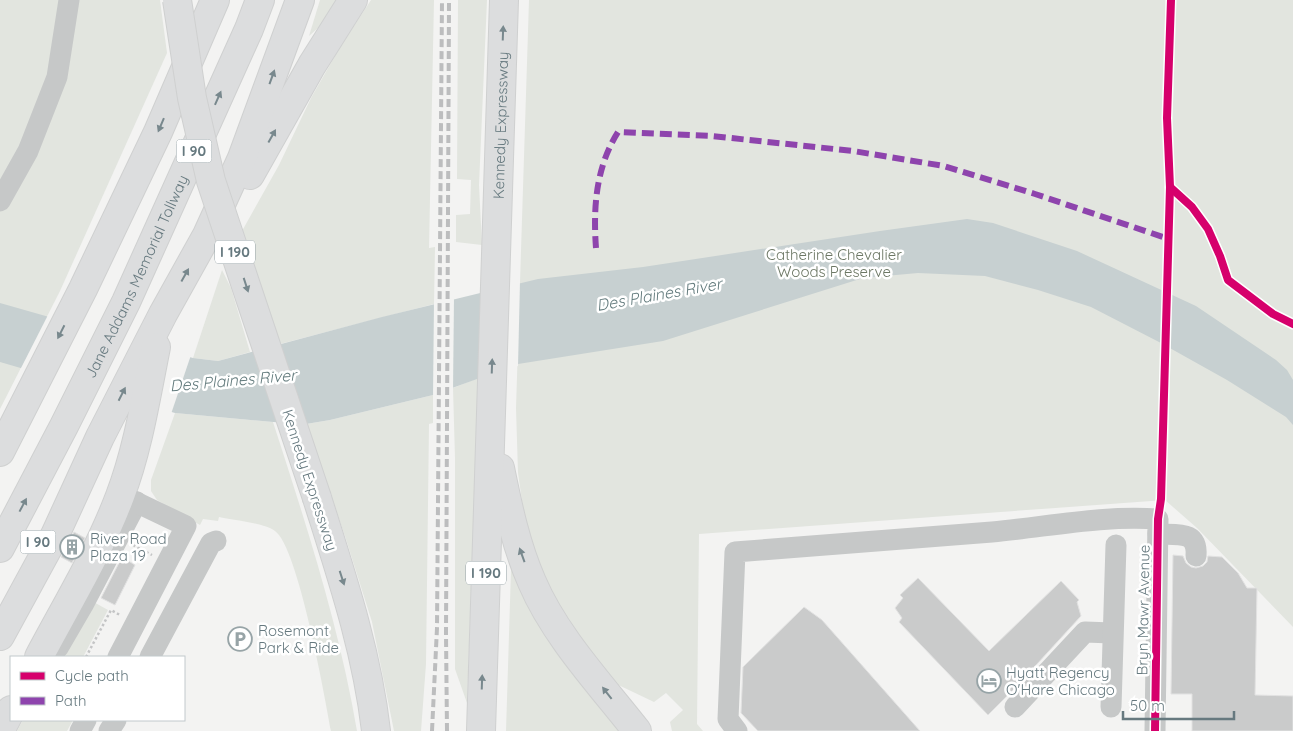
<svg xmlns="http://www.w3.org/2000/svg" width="1293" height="731" font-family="Quicksand,sans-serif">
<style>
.green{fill:#e2e5df}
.water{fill:#c7d0d1}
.pier{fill:#f3f3f2}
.building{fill:#cacbcb;stroke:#e2e2e2}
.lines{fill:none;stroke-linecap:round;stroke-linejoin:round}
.highway-casing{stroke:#cfd0d0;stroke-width:30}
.path{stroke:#c4c5c6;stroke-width:2.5;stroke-dasharray:2.5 2.5;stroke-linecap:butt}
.minor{stroke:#c6c8c8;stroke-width:21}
.highway{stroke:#dcddde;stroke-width:28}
.rail{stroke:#bcbdbe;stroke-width:4;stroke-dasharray:8 4;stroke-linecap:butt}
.highway-bridge-casing{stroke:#cfd0d0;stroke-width:30;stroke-linecap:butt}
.highway-bridge{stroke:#dcddde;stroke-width:28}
.quiet{stroke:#8e44ad;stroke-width:6;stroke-dasharray:12 6;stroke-linecap:butt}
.cycleway-casing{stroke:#fff;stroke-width:11}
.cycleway{stroke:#d6006c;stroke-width:8}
.oneway{fill:#78888d}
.labels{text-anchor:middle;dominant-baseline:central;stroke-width:5;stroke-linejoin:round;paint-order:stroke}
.shield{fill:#fff;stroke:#94a1a5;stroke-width:1}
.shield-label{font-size:14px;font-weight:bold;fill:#66797f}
.street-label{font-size:15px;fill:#66797f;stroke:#fff}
.park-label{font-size:15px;fill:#6c7764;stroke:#fff}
.poi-label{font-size:15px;fill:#66797f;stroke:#fff;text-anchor:start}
.water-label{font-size:16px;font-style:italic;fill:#627a7c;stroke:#fff}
</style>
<rect width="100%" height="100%" fill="#f3f3f2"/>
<g class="green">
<path d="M 0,0 L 160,0 L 167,53 L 60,291 L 0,409 Z"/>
<path d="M 320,0 L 339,0 L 328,19 L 309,36 Z"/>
<path d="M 371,0 L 434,0 L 429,248 L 435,247 L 434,304 L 280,344 L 242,231 L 279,165 L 311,98 L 339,49 Z"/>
<path d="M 458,0 L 487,0 L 479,185 L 482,245 L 456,242 L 456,215 L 470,214 L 471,180 L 457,179 Z"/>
<path d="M 529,0 L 1293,0 L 1293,627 L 1197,528 L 1165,500 L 699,534 L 697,724 L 703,731 L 672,731 L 670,722 L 683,710 L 666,693 L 654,702 L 610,681 L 557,605 L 536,558 L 524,515 L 518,473 L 516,408 Z"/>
<path d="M 222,270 L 231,288 L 250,352 L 218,361 L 193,358 Z"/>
<path d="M 478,378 L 477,420 L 467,703 L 455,669 L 455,458 L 453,388 Z"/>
<path d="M 433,395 L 433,423 L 429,424 L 426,664 L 421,731 L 394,731 L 372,622 L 345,536 L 306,424 L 330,420 Z"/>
<path d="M 175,413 L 273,422 C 306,524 339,625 357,731 L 331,731 C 325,697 298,547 275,531 C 264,523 233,520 219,517 L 218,521 L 203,519 L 200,525 L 157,500 L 151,491 L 151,480 Z"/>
<path d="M 515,569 L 535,614 L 584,689 L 619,731 L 506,731 L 511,570 Z"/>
<path d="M 90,600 L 108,610 L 83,657 L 58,657 Z"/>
<path d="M 23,720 L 73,720 L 67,731 L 17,731 Z"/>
</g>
<path class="water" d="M 967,219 L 993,223 L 1077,251 L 1196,306 L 1276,360 L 1287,370 L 1293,380 L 1293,425 L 1286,417 L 1227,380 L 1159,342 L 1091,307 L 1038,290 L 985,276 L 918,273 L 863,278 L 663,341 L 518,364 L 433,395 L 330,420 L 306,424 L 273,422 L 175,413 L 0,362 L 0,303 L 193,358 L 218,361 L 382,317 L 538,279 L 643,267 L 880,231 Z"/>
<g class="pier">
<path d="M 520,281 L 518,366 L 478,381 L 481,290 Z"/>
<path d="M 454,296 L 453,390 L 433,398 L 434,301 Z"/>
<path d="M 48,315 L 191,355 L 171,414 L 20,370 Z"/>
</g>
<g class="building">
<path d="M 74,532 L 85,538 L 72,563 L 61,557 Z"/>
<path d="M 1173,555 L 1183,556 L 1186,563 L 1191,567 L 1196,568 L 1203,566 L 1207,562 L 1208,556 L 1222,557 L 1238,573 L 1247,588 L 1257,588 L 1255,695 L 1293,696 L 1293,731 L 1192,731 L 1192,694 L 1171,694 Z"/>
<path d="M 122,557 L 135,565 L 115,605 L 101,598 Z"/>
<path d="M 918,578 L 989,651 L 1061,581 L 1079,600 L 1077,602 L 1081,616 L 1015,688 L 988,715 L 899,622 L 902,618 L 895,608 L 903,598 L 900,595 Z"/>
<path d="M 804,607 L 822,620 L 920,731 L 758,731 L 741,713 L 743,667 Z"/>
</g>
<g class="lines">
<g class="highway-casing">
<g id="highway">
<path d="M 250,175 L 312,65 L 353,0"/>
<path d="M 0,452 L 83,289 L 158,132 L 215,0"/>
<path d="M 500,468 C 508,507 516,546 532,582 C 555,636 601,685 637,731"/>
<path d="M 317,498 C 341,574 367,651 376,731"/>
<path id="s1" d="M 0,548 L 64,426 L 126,302 L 249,29 L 260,0"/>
<path d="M 0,636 L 55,535 L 100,437 L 163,314 L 207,235 L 242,158 L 300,0"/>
<path d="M 39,657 C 67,604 99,552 120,496 C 138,449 146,397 156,347"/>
<path d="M 0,731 L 11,710"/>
<path id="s2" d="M 481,731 L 504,0"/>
</g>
</g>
<g class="path">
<path d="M 133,545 L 152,555"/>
<path d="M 86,657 L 111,610 L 120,615"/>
</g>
<g class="minor">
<path d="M 0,201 L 28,151 L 57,77 L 69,0"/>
<path d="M 1158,534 C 1177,535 1198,530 1196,556"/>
<path d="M 58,648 L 83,605 L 137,502"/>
<path d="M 118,657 L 186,526 L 121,495"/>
<path d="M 150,657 L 211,543 L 216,541"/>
<path d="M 1015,707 L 1085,632 L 1112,633"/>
<path d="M 1111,707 L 1116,545"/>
<path d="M 80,731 L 86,720"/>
<path d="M 109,731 L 116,720"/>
<path d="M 737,731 L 728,719 L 735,552 C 820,545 906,539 992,532 C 1047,527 1102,515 1158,519 L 1155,731"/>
</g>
<use href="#highway" class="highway"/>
<g class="rail">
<path d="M 432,731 L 437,628 L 442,0"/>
<path d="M 447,731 L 446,634 L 449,2"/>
</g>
<g class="highway-bridge-casing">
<path id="highway-bridge" d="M 177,0 L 192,98 L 211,181 L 317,498"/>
</g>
<use href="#highway-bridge" class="highway-bridge"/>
<path class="quiet" d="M 596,248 C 593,207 596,167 618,132 L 712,136 L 853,151 L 944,166 L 1035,194 L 1169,239"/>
<g class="cycleway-casing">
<g id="cycleway">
<path d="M 1171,0 L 1167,118 L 1170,187 L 1192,207 L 1208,229 L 1220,256 L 1228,280 L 1273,314 L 1293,324"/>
<path d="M 1155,731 L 1158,519 L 1161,499 L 1170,187"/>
</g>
</g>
<use href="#cycleway" class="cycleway"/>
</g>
<defs><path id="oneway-solid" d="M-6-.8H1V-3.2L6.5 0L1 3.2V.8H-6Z" transform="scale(1.25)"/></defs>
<g class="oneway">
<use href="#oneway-solid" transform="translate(503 33) rotate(-88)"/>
<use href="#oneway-solid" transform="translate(272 77) rotate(-70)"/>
<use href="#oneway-solid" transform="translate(218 98) rotate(-66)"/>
<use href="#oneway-solid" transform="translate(161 125) rotate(113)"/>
<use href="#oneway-solid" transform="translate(272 136) rotate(-61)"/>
<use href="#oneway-solid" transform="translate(185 275) rotate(-61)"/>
<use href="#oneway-solid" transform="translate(246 285) rotate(72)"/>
<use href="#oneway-solid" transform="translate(61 332) rotate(117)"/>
<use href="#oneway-solid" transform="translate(492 366) rotate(-88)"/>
<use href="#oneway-solid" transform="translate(122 394) rotate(-63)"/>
<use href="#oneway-solid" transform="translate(23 505) rotate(-62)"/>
<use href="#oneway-solid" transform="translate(522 555) rotate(-110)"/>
<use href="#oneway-solid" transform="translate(342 578) rotate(72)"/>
<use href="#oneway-solid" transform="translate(482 682) rotate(-88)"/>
<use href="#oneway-solid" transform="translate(607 693) rotate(-128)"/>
</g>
<defs>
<g id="building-ring" transform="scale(1.25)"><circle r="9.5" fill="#fff" stroke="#97a4a7" stroke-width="1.5"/><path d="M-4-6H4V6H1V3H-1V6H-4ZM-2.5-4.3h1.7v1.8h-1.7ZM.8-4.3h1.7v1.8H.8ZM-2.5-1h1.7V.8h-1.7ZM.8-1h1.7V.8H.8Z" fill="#97a4a7"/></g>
<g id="parking-ring" transform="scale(1.25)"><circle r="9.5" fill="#fff" stroke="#97a4a7" stroke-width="1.5"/><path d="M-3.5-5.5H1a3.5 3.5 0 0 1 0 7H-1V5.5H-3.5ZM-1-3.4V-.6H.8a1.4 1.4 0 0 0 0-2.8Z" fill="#97a4a7"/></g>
<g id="hotel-ring" transform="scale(1.25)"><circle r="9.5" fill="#fff" stroke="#97a4a7" stroke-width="1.5"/><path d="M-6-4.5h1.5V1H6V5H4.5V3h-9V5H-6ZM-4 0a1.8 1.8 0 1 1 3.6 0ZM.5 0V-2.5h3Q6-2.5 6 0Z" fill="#97a4a7"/></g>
</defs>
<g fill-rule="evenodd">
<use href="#building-ring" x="72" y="547"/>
<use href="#parking-ring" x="240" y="639"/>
<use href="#hotel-ring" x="989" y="681"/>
</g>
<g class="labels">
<g class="shield">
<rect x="176.5" y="139.5" width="35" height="23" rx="4"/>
<rect x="215" y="240.5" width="40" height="23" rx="4"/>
<rect x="20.5" y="530.5" width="35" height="23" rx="4"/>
<rect x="466" y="561.5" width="40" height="23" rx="4"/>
</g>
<g class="shield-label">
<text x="194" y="151">I 90</text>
<text x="235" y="252">I 190</text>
<text x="38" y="542">I 90</text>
<text x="486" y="573">I 190</text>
</g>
<g class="street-label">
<text stroke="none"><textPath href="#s2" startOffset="606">Kennedy Expressway</textPath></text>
<text stroke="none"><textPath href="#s1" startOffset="304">Jane Addams Memorial Tollway</textPath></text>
<text transform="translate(310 480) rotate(72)">Kennedy Expressway</text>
<text transform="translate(1143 610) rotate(-89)">Bryn Mawr Avenue</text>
</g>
<g class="park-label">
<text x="834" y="254">Catherine Chevalier<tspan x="834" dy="17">Woods Preserve</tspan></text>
</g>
<g class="poi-label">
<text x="90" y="538">River Road<tspan x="90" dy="17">Plaza 19</tspan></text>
<text x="258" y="630">Rosemont<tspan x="258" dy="17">Park &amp; Ride</tspan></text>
<text x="1006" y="672">Hyatt Regency<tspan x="1006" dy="17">O'Hare Chicago</tspan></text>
</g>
<g class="water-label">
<text transform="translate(659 294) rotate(-10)">Des Plaines River</text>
<text transform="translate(233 380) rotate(-5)">Des Plaines River</text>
</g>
</g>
<rect x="10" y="656" width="175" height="65" fill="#ffffff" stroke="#c2c9cc"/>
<rect x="20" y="672" width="25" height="8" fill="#d6006c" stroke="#c2c9cc"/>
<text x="55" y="681" font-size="15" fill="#66797f">Cycle path</text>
<rect x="20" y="697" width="25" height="8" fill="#8e44ad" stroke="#c2c9cc"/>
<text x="55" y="706" font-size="15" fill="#66797f">Path</text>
<path d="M1123 711v8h111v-8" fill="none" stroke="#66797f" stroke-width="2.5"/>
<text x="1130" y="711" font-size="15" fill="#66797f" stroke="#ffffff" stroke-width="4" paint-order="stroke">50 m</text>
</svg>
